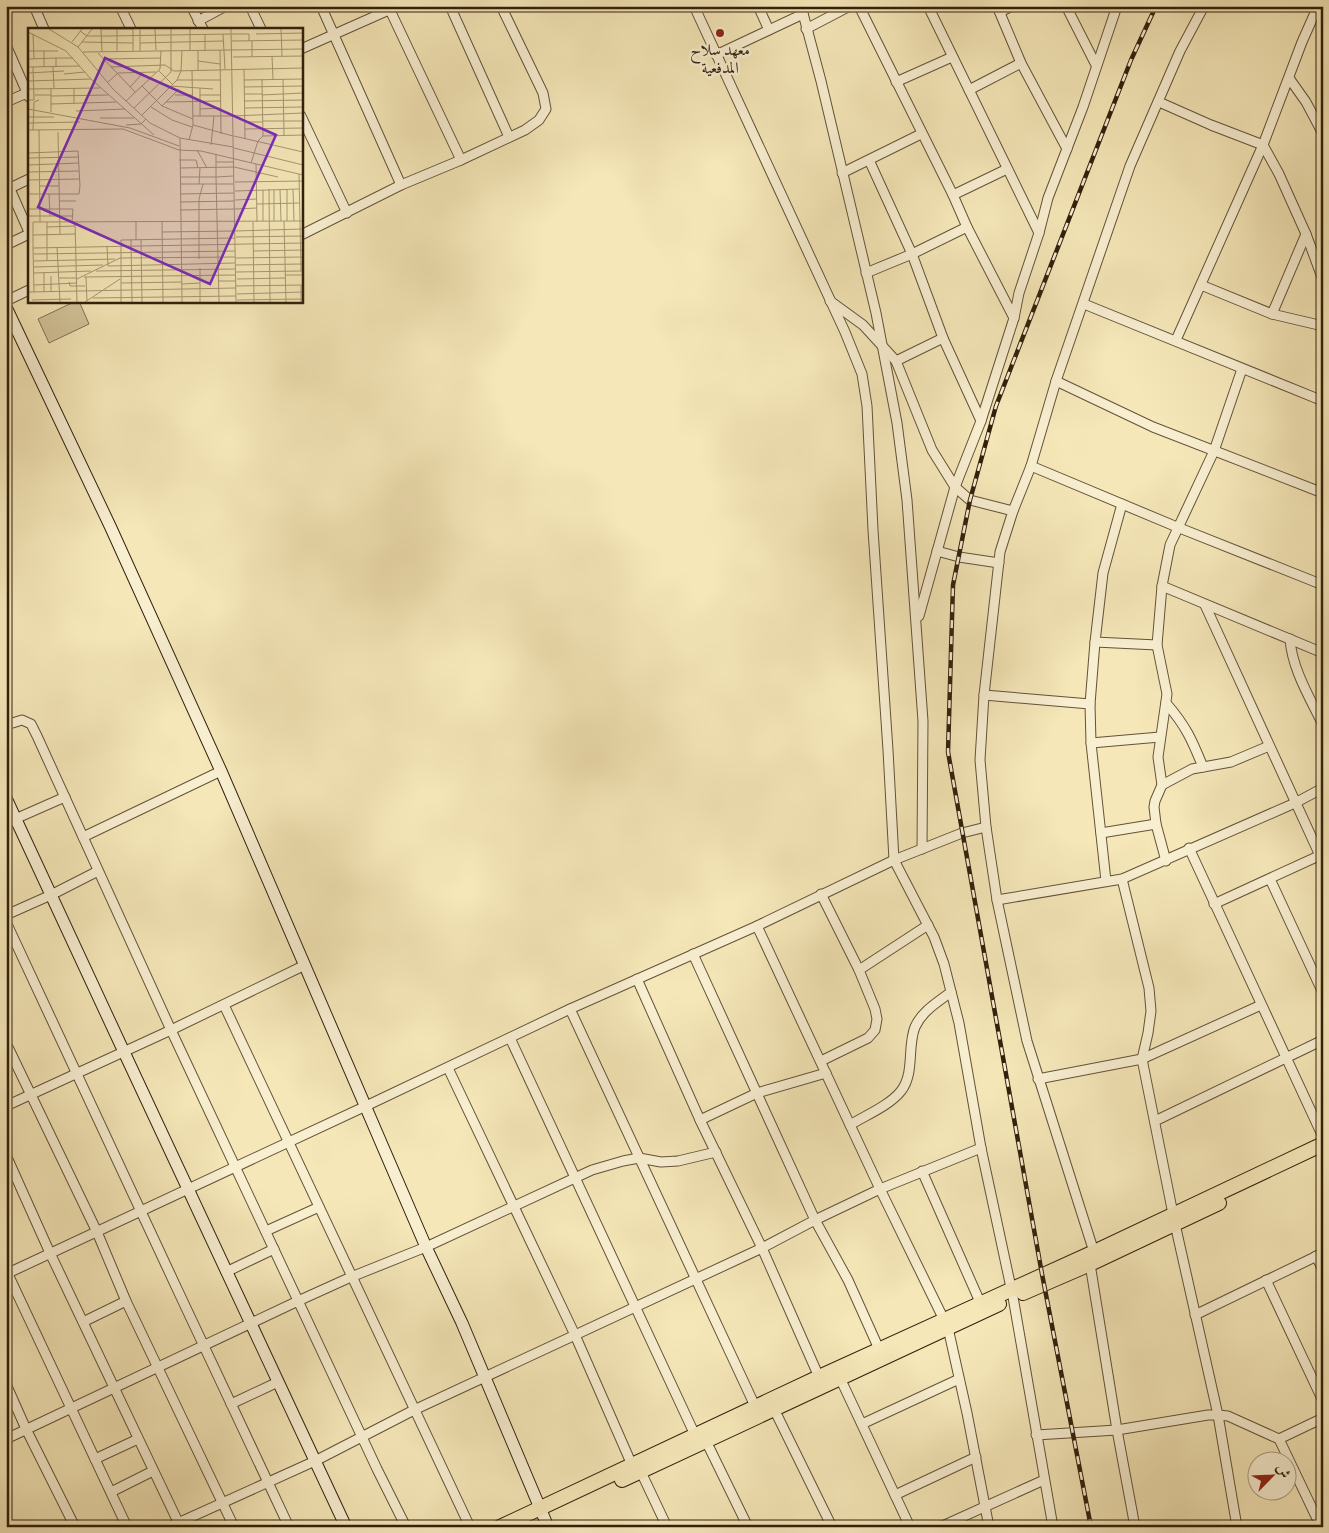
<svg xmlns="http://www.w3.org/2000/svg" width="1329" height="1533" font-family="'IM FELL Double Pica',Amiri,serif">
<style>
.green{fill:#d4c59b;stroke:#837254}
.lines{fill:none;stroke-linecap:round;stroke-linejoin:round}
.street-casing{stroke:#635238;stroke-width:11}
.secondary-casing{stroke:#32200d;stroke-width:13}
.primary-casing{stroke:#32200d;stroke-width:16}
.street{stroke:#f8efd1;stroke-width:9}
.secondary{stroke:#f8efd1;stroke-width:11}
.primary{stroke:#f5e7b8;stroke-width:14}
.rail-casing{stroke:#32200d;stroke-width:4.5}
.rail{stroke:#f8efd1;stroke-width:2.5;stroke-dasharray:8;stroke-linecap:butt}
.poi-dot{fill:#8f2418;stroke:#f8efd1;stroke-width:2}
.labels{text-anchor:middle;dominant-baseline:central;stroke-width:5;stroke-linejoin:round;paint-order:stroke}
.poi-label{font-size:16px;fill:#32200d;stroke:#f8efd1}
.inset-road{fill:none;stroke:#a79774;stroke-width:1}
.view{fill:#7b2cbf;fill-opacity:0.15;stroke:#7b2cbf;stroke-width:2.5}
.inset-edge{fill:none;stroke:#32200d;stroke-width:2.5}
</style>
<rect width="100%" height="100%" fill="#f5e7b8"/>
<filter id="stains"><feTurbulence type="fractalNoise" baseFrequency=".004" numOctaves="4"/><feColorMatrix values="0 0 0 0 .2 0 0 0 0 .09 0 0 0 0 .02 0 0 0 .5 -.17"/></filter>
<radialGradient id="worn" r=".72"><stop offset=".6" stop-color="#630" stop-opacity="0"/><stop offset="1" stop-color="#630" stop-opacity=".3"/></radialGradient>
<path class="green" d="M 76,301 L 79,301 L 89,324 L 49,343 L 38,319 Z"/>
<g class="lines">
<g class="street-casing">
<g id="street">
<path d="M 34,6 L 44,29"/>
<path d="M 120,6 L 131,29"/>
<path d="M 191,6 L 203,29"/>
<path d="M 250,6 L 261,29"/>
<path d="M 321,6 L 401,185"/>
<path d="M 388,6 L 461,160"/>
<path d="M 450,6 L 509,137"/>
<path d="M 694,6 L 845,332 L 862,374 L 867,406 L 873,530 L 888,750 L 894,860 L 934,937 L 944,964 L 959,1023 L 981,1148 L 1013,1297 L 1053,1527"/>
<path d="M 758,6 L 769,30"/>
<path d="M 801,6 L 821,81 L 876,313 L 897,423 L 907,500 L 923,721 L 922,849"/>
<path d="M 859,6 L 953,195 L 967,227 L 1014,318"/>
<path d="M 928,6 L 1039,233"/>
<path d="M 997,6 L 1021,63 L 1067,149"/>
<path d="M 1066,6 L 1096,65"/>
<path d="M 6,10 L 14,6"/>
<path d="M 1000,12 L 1012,6"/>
<path d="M 198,21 L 226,6"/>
<path d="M 806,29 L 850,6"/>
<path d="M 6,45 L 29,97"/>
<path d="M 301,49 L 398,6"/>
<path d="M 716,55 L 803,14"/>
<path d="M 1289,78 L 1306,102 L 1323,134"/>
<path d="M 896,82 L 952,57"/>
<path d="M 969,90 L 1021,63"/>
<path d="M 6,102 L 29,92"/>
<path d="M 1159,102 L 1211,125 L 1263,145 L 1279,174 L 1306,234 L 1323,280"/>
<path d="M 301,116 L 347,213"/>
<path d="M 869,160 L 912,254 L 943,338 L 981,421"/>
<path d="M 842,173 L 921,134"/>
<path d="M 6,180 L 29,232"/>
<path d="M 6,190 L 29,179"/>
<path d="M 953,195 L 1007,169"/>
<path d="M 301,235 L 401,185 L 461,160 L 525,130 L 539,120 L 546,109 L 543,93 L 501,6"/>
<path d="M 6,245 L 29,234"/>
<path d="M 866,273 L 912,254 L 967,227"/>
<path d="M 1201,285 L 1272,314 L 1323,326"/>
<path d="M 6,301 L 29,290"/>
<path d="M 830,301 L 863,325 L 896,361 L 932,450 L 955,487 L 970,500 L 1013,511"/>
<path d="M 1084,304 L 1323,401"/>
<path d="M 1272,314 L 1306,234"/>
<path d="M 1176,340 L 1263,145 L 1302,42 L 1318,6"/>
<path d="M 896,361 L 943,338"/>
<path d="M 1056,381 L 1153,427 L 1323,493"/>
<path d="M 1031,466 L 1177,527 L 1323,585"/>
<path d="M 937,551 L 959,557 L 999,563"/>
<path d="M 1162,586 L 1323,653"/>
<path d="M 1205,605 L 1323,862"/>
<path d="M 919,616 L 955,487 L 981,421 L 1014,318 L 1019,293 L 1039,233 L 1048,198 L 1083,107 L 1117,6"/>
<path d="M 1290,639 C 1292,669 1310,698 1323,725"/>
<path d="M 1095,642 L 1157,645"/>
<path d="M 984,695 L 1090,704"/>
<path d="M 1166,703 C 1186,726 1192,740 1203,767"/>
<path d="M 6,725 L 22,720 L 31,724 L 37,736 L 171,1030 L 377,1469 L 406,1527"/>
<path d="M 1091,743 L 1160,737"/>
<path d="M 1162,785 L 1192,769 L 1231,762 L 1269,746"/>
<path d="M 6,823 L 65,797"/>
<path d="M 1101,833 L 1156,824"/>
<path d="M 83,837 L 221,771"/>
<path d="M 1189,848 L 1323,1137"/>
<path d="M 1166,861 L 1156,824 L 1154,807 L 1155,801 L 1162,785 L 1158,757 L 1167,694 L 1157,645 L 1162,586 L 1170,545 L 1214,451 L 1242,369"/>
<path d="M 1122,879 L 1149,988 L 1151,1011 L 1148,1033 L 1142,1059 L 1173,1214"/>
<path d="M 1270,879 L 1323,993"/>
<path d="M 1106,881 L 1091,743 L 1090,704 L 1095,642 L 1103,573 L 1122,504"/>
<path d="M 997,900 L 1122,879 L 1295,803 L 1323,788"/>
<path d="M 1214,904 L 1323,854"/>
<path d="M 6,915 L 51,895 L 98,871"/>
<path d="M 6,922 L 179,1293 L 289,1527"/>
<path d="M 757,926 L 880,1189 L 948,1328 L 967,1413 L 989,1527"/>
<path d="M 693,954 L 815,1220 L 880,1189 L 981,1148"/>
<path d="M 859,970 L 928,925"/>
<path d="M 637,979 L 700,1120 L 762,1248 L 819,1377"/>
<path d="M 224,1005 L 470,1527"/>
<path d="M 570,1009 L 755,1406"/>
<path d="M 510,1038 L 695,1435"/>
<path d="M 6,1043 L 97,1232 L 126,1301 L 234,1527"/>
<path d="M 821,1061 L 868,1038 L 875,1030 L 877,1019 L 875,1009 L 859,970 L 821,894"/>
<path d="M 448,1068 L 575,1335 L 632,1465"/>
<path d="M 1038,1079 L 1142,1059 L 1261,1005"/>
<path d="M 6,1106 L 171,1030 L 305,965"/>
<path d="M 700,1120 L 757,1093 L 826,1073"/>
<path d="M 1155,1121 L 1323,1040"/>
<path d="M 850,1125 C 866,1115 889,1106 901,1091 C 915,1073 907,1046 915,1027 C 922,1011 938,1002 951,992"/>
<path d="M 6,1155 L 50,1253 L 180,1526"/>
<path d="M 922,1171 L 980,1302"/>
<path d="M 1175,1224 L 1218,1415 L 1237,1527"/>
<path d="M 266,1231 L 319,1207"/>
<path d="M 1094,1252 L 1027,1041 L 997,900 L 986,827 L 980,760 L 984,695 L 1000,552 L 1013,511 L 1031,466 L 1056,381 L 1130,166 L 1180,51 L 1204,6"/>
<path d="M 1316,1256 L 1323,1270"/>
<path d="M 1090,1264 L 1117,1430 L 1135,1527"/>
<path d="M 6,1270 L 127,1527"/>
<path d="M 226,1272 L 274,1249"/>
<path d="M 6,1274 L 366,1106 L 570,1009 L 757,926 L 894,860 L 962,833 L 986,827"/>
<path d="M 1266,1280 L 1323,1401"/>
<path d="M 1195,1315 L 1323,1253"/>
<path d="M 83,1322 L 126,1301"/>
<path d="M 840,1378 L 910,1527"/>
<path d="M 6,1384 L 26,1429 L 75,1527"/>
<path d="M 231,1404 L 278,1382"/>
<path d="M 774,1409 L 832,1527"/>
<path d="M 862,1424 L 959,1379"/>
<path d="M 1036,1435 L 1117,1430 L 1208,1415 L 1218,1415 L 1228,1416 L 1279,1439 L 1321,1527"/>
<path d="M 6,1439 L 298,1301 L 351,1277 L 426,1247 L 592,1170 L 623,1161 L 639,1158 L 661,1162 L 678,1161 L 716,1152"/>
<path d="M 1279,1439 L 1323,1418"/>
<path d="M 706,1441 L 748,1527"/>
<path d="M 95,1459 L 138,1439"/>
<path d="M 641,1472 L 667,1527"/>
<path d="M 111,1492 L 153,1471"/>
<path d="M 895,1495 L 976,1457"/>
<path d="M 169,1527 L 315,1461 L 414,1410 L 762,1248 L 815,1220 L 848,1280 L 879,1349"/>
<path d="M 940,1527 L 1044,1480"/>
</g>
</g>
<g class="secondary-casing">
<g id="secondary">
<path d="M 6,307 L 111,528 L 221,771 L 426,1247 L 462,1323 L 548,1527"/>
<path d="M 6,798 L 124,1052 L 346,1527"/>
</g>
</g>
<g class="primary-casing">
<g id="primary">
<path d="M 1023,1293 L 1090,1264 L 1219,1203"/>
<path d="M 622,1480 L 999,1304"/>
<path d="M 500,1527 L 819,1377 L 1094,1252 L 1323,1144"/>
</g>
</g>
<use href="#street" class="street"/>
<use href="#secondary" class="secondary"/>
<use href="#primary" class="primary"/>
<g class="rail-casing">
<path id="rail" d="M 1091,1527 L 1042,1274 L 948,752 L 953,585 L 970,500 L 996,406 L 1131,60 L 1156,6"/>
</g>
<use href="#rail" class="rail"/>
</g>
<circle class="poi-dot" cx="720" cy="33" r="5"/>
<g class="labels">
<g class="poi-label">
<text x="720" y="50">معهد سلاح<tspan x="720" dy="18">المدفعية</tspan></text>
</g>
</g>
<g transform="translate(28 28)">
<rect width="275" height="275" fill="#f5e7b8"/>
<path class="inset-road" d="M 21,1 L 50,19 L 85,61 L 122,95 L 152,110 L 205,119M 73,1 L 105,1M 73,1 L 74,24M 89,1 L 89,23M 105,1 L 105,23M 112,1 L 112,23M 127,1 L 128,22M 162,1 L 162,23M 203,1 L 208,274M 253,1 L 254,28M 275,1 L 275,56M 52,3 L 59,8 L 79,8 L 203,6M 0,4 L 38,23 L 63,51 L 126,107M 5,6 L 6,31M 195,6 L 197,41M 204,6 L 221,6 L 221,13M 228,6 L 275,5M 177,7 L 177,23M 204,13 L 275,12M 224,13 L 224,29M 44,14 L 54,1M 54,14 L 105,15M 112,15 L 195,13M 50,19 L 64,1M 192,22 L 193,106M 0,23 L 30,23M 16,23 L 16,39M 55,24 L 275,21M 70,25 L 107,64M 244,28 L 245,51M 205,29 L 275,28M 0,31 L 28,30M 76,31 L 133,30M 170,33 L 192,36M 0,39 L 52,38M 25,39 L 26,60M 28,39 L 28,30 L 45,30M 83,39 L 137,37 L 146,43 L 275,40M 216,41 L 217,111M 130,42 L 145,57M 170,42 L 170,23M 0,45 L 36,43M 36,46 L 57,44M 255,51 L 256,107M 149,52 L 192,52M 216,52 L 275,51M 234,52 L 235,108M 0,53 L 63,51M 80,54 L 90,45 L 128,44M 114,58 L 134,78 L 165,91M 143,58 L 185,61M 102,59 L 115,45M 216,59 L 275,58M 46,60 L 46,76M 172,60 L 172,88M 0,61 L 72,60M 23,61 L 23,84M 216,66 L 234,66M 7,67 L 23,67M 147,67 L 164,67M 172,67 L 193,67M 234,67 L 275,65M 23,68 L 80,67M 0,72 L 6,72 L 5,39M 98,73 L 132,41 L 133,23M 216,73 L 275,72M 138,74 L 193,73M 23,76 L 88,74M 134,78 L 151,61M 123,79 L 144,92 L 164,99M 106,80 L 143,44 L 143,1M 216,80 L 275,79M 0,81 L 102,100 L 151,118M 172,81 L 193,80M 48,83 L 97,81M 114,87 L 149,52 L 153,43 L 154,23M 165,88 L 204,88M 206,88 L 275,85M 0,89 L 26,89M 72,90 L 106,90M 235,93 L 275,93M 217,94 L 235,94M 0,95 L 52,94M 98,97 L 113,96 L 118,91M 165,97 L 205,108M 217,101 L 275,100M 0,102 L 95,101 L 151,122 L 173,123 L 275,147M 5,102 L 6,74 L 11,72M 11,102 L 12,194M 30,104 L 32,206M 206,108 L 275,124M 152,110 L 154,274M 161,112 L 165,97 L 164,42M 183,117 L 186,88M 206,120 L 275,137M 169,122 L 179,140M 0,125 L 50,123 L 52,158 L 51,166 L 0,166M 0,130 L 51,129M 151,132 L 168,132 L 170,140M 188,134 L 205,134M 223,135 L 230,113 L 235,108 L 275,107M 228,136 L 229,194M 0,137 L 51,135M 152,140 L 206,139 L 250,149M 0,144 L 51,143M 271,146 L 273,243M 152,149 L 188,149 L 188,126M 0,152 L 51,151M 207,154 L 275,153M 152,156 L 205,156M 171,156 L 172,140M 11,158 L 31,158M 241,161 L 242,274M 252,161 L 253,193M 259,161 L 259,193M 265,161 L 266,193M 235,162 L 235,193M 246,162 L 246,193M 207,163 L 271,161M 21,166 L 22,188M 152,166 L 206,165M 207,172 L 229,171M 32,173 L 48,173M 152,174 L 206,173M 229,176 L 272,175M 0,181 L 45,181 L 44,194M 207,181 L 229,180M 152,182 L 206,181M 0,188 L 44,188M 108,193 L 108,212M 134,193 L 135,274M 256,193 L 258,274M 275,193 L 5,194 L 5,220 L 275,215M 47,194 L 49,274M 225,194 L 226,274M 19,199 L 47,198M 207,203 L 275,201M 134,204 L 206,203M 5,207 L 47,206M 208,209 L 275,208M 103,212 L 104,274M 113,212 L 114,274M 79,218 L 80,238 L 207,235M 29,219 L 32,274M 5,220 L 6,264M 225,223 L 275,222M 6,226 L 207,223M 208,230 L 275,229M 171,231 L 171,171 L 175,156M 19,232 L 19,194M 6,233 L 87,231M 208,237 L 275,236M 6,239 L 75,237M 172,240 L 172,274M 68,243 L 207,241M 208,244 L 274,243M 6,245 L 63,243M 16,245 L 16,264M 257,247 L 275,247M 56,249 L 207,247M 58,249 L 59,273M 31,250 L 49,250M 49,251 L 92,230 L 207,229M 209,251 L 257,250M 191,253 L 207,253M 41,254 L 42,258 L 57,258M 93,255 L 154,254M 154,256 L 172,255M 6,257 L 49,255M 273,257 L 273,274M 208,258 L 275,257M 0,264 L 208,260M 23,264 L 23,248M 209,266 L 275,264M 65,270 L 208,268M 4,272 L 43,271M 209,272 L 275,271M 57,274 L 92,251M 93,274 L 93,212 L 207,210M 191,274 L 188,149 L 205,148"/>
<path class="view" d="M 77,30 L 248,107 L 182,256 L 10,179 Z"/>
<rect width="275" height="275" class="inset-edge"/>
</g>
<rect width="1329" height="1533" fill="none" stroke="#f5e7b8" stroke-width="25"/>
<rect x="8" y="8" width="1314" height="1518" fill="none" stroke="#32200d" stroke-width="2.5"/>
<rect x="12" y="12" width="1304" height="1508" fill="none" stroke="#32200d"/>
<g transform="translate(1272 1476) rotate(66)"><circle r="24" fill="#f8efd1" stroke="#a99c83"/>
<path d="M0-4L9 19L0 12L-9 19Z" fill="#8f2418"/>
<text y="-8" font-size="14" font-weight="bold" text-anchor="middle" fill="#32200d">ش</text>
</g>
<rect width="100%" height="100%" filter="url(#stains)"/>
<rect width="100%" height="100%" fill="url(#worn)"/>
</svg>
